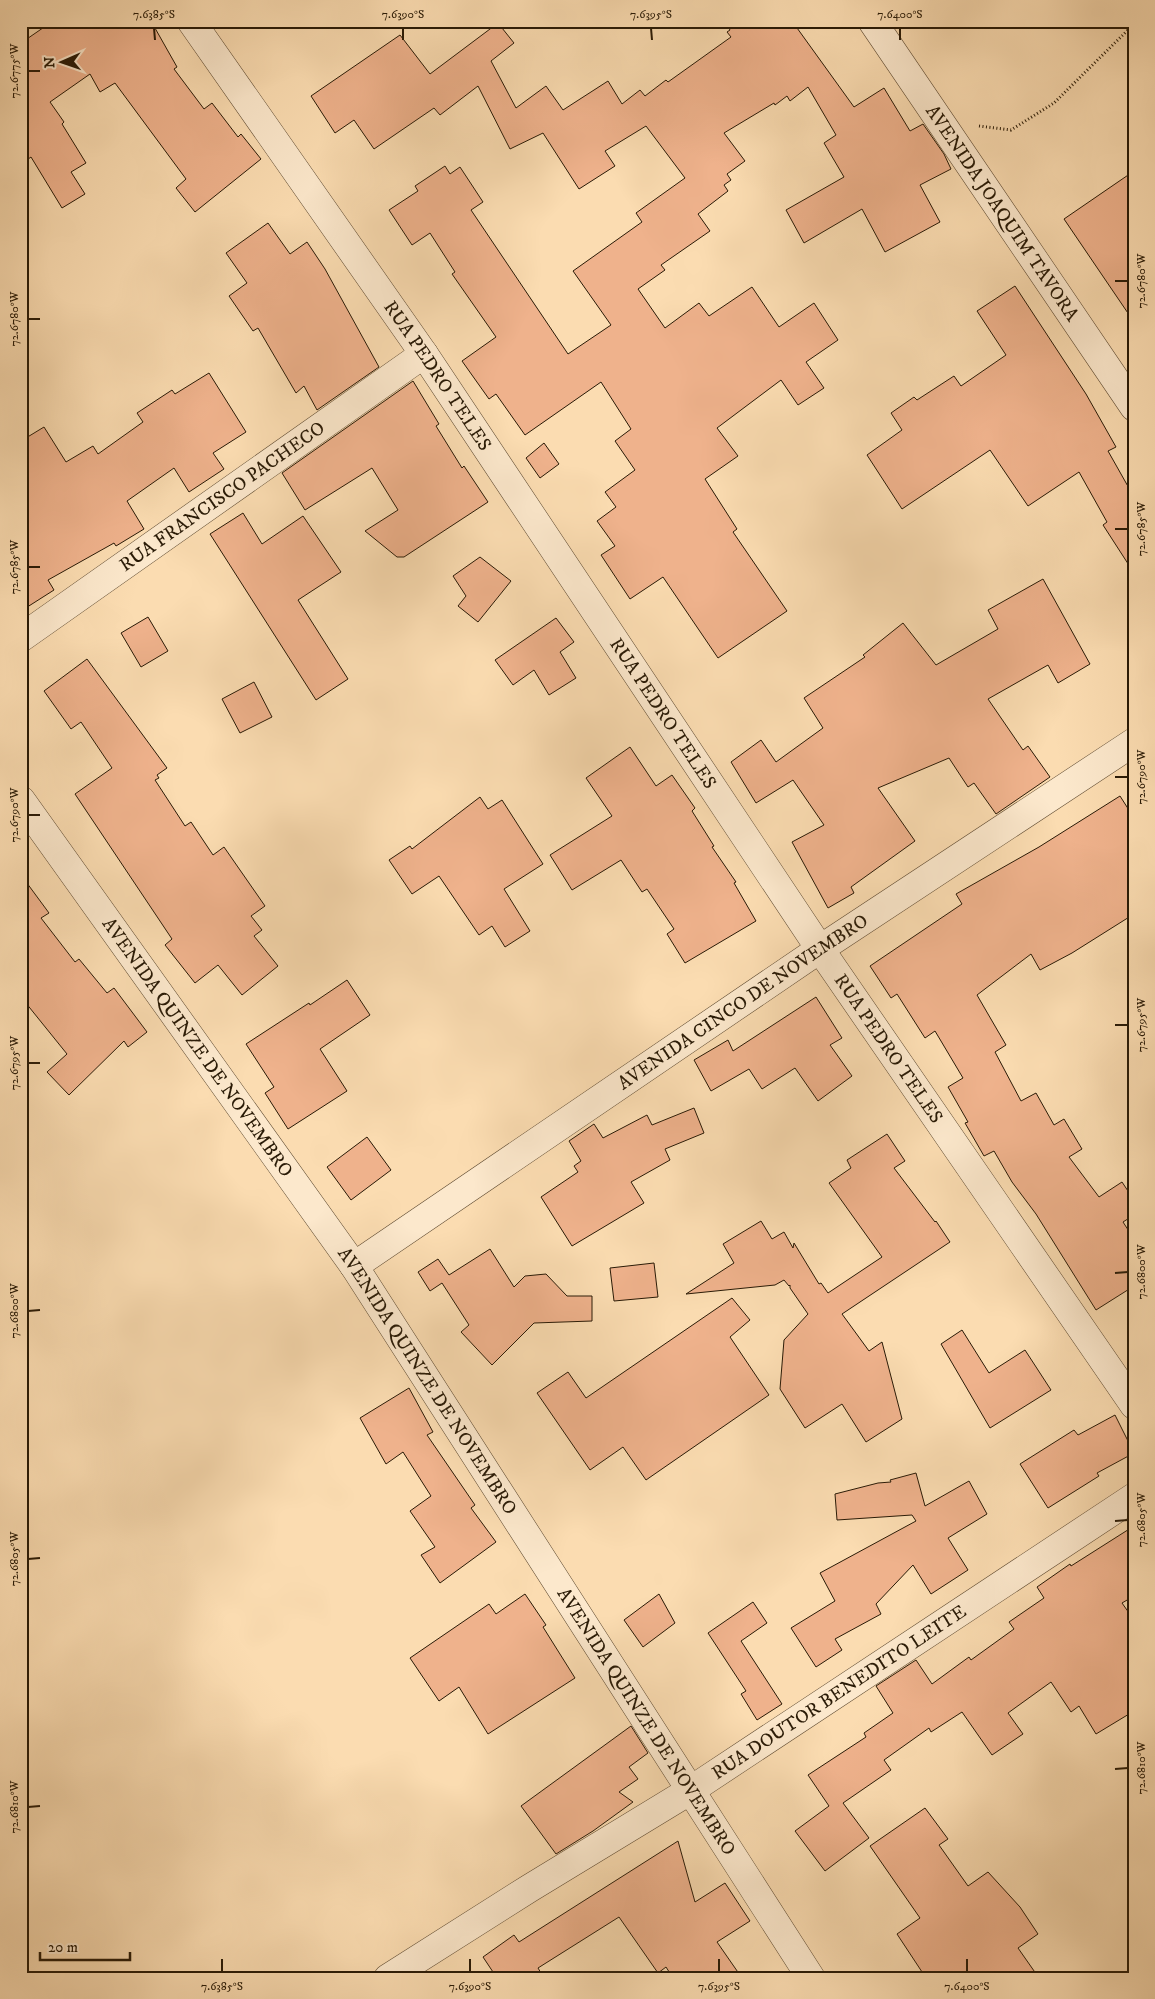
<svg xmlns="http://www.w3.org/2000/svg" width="1155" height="1999" font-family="'IM FELL DW Pica',serif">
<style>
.building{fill:#efb28c;stroke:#291a06}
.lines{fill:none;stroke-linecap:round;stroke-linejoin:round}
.minor-casing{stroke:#5e4a31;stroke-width:29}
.path{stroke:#291a06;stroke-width:3;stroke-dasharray:1 2.5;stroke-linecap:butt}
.minor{stroke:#fce8cc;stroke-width:28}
.ticks{fill:none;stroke:#291a06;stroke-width:2}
.labels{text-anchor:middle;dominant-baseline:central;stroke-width:5;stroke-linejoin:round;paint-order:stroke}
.street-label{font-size:19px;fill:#291a06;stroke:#fce8cc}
.neatline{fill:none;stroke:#291a06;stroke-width:2}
.ticks-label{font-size:12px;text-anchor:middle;fill:#291a06}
</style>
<rect width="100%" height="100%" fill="#fbdcb1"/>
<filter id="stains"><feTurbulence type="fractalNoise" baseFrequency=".004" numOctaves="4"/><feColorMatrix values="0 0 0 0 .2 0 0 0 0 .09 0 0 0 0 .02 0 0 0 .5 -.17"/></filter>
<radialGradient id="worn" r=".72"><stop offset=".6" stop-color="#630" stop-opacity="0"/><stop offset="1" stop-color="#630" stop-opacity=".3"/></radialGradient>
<g class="building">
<path d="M 53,21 L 151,21 L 177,67 L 174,69 L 204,109 L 212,103 L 238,137 L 241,134 L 261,159 L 195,212 L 176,188 L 186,179 L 115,83 L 100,92 L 90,74 L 50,102 L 64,122 L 62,124 L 86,163 L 71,172 L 85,194 L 62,208 L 31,157 L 21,164 L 21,43 Z"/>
<path d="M 725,21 L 792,21 L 854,107 L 884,88 L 910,131 L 923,124 L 944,154 L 951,169 L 920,185 L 940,222 L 885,252 L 862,209 L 804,243 L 786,210 L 844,177 L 824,143 L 836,135 L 808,87 L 790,101 L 787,96 L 775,105 L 774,103 L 724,133 L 745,161 L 727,174 L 731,180 L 724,185 L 728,191 L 698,214 L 710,231 L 661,265 L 665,270 L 638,289 L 665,328 L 699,303 L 709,316 L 752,287 L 779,327 L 814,303 L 838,340 L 806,362 L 824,388 L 798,405 L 781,380 L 717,428 L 738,456 L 705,479 L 737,529 L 733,532 L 787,611 L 718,658 L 663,577 L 630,599 L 601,555 L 615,546 L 597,521 L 616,507 L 605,492 L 635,470 L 615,441 L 631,429 L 601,382 L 525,435 L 496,394 L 489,399 L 462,361 L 496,337 L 452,274 L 455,272 L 430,233 L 412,245 L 389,210 L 418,191 L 415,186 L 445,166 L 450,174 L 460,167 L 483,202 L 471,210 L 568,354 L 611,325 L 573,271 L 642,222 L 636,213 L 685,178 L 646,126 L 605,151 L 615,166 L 579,189 L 543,133 L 510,149 L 478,86 L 440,115 L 434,108 L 374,149 L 354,120 L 335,133 L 311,96 L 400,35 L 430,74 L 498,23 L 514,43 L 491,61 L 516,108 L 546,86 L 563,110 L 608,81 L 622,104 L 640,90 L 645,96 L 666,80 L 668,82 L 731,37 L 727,32 L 730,30 Z"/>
<path d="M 1134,171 L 1134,322 L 1064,219 Z"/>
<path d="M 268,223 L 290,254 L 307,242 L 325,269 L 379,367 L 317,410 L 304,386 L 296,393 L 258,328 L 253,331 L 229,296 L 247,283 L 226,253 Z"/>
<path d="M 1015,286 L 1086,394 L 1116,447 L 1108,451 L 1134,497 L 1134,573 L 1103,525 L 1107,522 L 1079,472 L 1028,506 L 990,450 L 902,509 L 867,455 L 902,430 L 891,413 L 914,397 L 917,400 L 954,376 L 961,386 L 1006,355 L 977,311 Z"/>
<path d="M 209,373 L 246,432 L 213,453 L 224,469 L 189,492 L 174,468 L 127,501 L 144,529 L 116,546 L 114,543 L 48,580 L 54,590 L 21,611 L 21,441 L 44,427 L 66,462 L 93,446 L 98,454 L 143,422 L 137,413 L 172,390 L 175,394 Z"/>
<path d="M 413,381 L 439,424 L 436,426 L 462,468 L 464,466 L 488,502 L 404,557 L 397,557 L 365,531 L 398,510 L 372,468 L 305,510 L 282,473 Z"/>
<path d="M 544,443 L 559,464 L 540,478 L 526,458 Z"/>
<path d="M 243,513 L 262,544 L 303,516 L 341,572 L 298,600 L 348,679 L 316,700 L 210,534 Z"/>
<path d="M 480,557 L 511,581 L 478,622 L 458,606 L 466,596 L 453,576 Z"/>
<path d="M 1043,579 L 1090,664 L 1058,683 L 1048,665 L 988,699 L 1023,750 L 1028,746 L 1050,777 L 996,814 L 974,783 L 968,787 L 949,758 L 878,788 L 915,841 L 851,887 L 854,893 L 828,908 L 792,842 L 824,825 L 793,780 L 756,803 L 731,762 L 761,740 L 776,762 L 823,728 L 804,698 L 865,657 L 863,655 L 903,623 L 936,665 L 998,629 L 988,610 Z"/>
<path d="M 148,617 L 168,651 L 141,667 L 121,633 Z"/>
<path d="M 556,618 L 574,642 L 560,652 L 576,678 L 549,695 L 534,670 L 513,685 L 495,660 Z"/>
<path d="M 87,659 L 167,768 L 157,775 L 159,778 L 155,780 L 185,826 L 191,822 L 213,855 L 224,847 L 265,906 L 251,916 L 262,930 L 254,936 L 278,966 L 242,995 L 218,965 L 195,983 L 165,945 L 172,939 L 75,794 L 112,768 L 81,722 L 71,729 L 44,691 Z"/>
<path d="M 254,682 L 272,717 L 240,733 L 222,699 Z"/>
<path d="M 630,747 L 656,786 L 672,775 L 695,808 L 692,811 L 714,846 L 712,847 L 736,882 L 734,883 L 756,921 L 685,963 L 667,934 L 674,929 L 647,889 L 642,892 L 621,860 L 572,890 L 550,855 L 612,816 L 586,778 Z"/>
<path d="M 1120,796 L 1134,818 L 1134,914 L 1072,953 L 1040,970 L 1031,954 L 977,995 L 1006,1045 L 995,1052 L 1021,1101 L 1036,1093 L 1054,1125 L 1064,1119 L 1082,1149 L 1069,1157 L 1099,1197 L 1122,1182 L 1134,1200 L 1134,1215 L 1123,1222 L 1134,1239 L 1134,1286 L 1096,1310 L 1036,1214 L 1012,1182 L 994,1151 L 984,1156 L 965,1123 L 968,1122 L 948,1087 L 963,1078 L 935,1031 L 925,1038 L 897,994 L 891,998 L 870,966 L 962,904 L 956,894 L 1039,847 Z"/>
<path d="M 480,797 L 488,809 L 502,800 L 543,864 L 504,889 L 530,931 L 505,947 L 492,926 L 479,935 L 439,876 L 412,894 L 389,860 L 410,846 L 412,849 Z"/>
<path d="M 21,875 L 49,913 L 41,918 L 75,962 L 79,959 L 107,993 L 114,988 L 147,1032 L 128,1047 L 124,1041 L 69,1095 L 47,1072 L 67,1054 L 21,997 Z"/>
<path d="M 347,980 L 370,1015 L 320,1049 L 347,1091 L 288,1129 L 265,1093 L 274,1087 L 246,1044 L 309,1003 L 310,1005 Z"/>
<path d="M 816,997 L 842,1038 L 830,1045 L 852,1076 L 818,1101 L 795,1068 L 762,1089 L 749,1069 L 711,1091 L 694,1060 L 728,1040 L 733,1051 Z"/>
<path d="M 694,1108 L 704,1133 L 665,1149 L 670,1160 L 631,1182 L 644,1203 L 572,1246 L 541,1197 L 578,1172 L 574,1166 L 581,1161 L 569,1141 L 594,1124 L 603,1138 L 647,1115 L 652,1125 Z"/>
<path d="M 887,1134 L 905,1161 L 894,1168 L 935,1222 L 936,1221 L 950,1242 L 842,1314 L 869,1351 L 882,1342 L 902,1419 L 866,1442 L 842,1404 L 805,1428 L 780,1389 L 784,1340 L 808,1314 L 790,1288 L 790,1285 L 789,1286 L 784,1280 L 775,1285 L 686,1294 L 734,1263 L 723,1244 L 761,1221 L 772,1239 L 784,1232 L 793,1248 L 794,1243 L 819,1284 L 821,1283 L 828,1293 L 882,1257 L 829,1183 L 851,1168 L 847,1160 Z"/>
<path d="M 367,1137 L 391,1170 L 351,1200 L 327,1167 Z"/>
<path d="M 490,1249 L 514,1287 L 525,1276 L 546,1274 L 567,1296 L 592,1296 L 592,1321 L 534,1323 L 492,1365 L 461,1332 L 469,1325 L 442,1283 L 430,1291 L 418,1272 L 438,1259 L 449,1275 Z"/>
<path d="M 654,1263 L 658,1297 L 614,1301 L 610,1268 Z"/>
<path d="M 732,1298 L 750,1320 L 730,1337 L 769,1395 L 646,1480 L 623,1447 L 590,1470 L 537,1393 L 568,1372 L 586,1398 Z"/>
<path d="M 962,1330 L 989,1373 L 1025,1350 L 1051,1390 L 990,1428 L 941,1344 Z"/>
<path d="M 409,1388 L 433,1432 L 427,1435 L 475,1505 L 471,1508 L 496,1542 L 440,1583 L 421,1555 L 435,1547 L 410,1511 L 431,1496 L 403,1452 L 386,1464 L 360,1418 Z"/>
<path d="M 1115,1415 L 1134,1453 L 1097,1473 L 1099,1476 L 1048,1508 L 1020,1464 L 1074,1430 L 1078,1435 Z"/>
<path d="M 916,1473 L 925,1506 L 969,1481 L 987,1514 L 948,1538 L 968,1570 L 931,1594 L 913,1565 L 876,1604 L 881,1614 L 835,1639 L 842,1650 L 816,1667 L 791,1628 L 835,1601 L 820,1573 L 916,1521 L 912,1515 L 837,1520 L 835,1494 L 878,1483 L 891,1482 L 890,1480 Z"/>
<path d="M 1134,1526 L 1134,1596 L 1122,1603 L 1134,1620 L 1134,1711 L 1096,1734 L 1079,1706 L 1071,1712 L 1051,1682 L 1008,1713 L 1023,1734 L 992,1755 L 962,1712 L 931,1732 L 929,1728 L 884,1760 L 891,1770 L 843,1803 L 869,1838 L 825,1871 L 795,1831 L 829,1806 L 808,1775 L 866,1737 L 864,1733 L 893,1713 L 876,1686 L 916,1660 L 932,1684 L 969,1657 L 971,1660 L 1014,1629 L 1009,1622 L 1044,1598 L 1037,1587 L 1070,1564 L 1071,1566 Z"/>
<path d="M 525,1594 L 546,1625 L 543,1627 L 575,1678 L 488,1734 L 459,1687 L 439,1701 L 410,1658 L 489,1604 L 496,1614 Z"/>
<path d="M 659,1594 L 675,1623 L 643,1647 L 624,1620 Z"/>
<path d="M 753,1602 L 767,1623 L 741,1641 L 782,1704 L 757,1720 L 741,1694 L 746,1691 L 708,1633 Z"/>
<path d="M 631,1726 L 648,1753 L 629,1767 L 638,1779 L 619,1792 L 633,1802 L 593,1831 L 556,1854 L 521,1806 Z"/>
<path d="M 925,1808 L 948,1839 L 939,1845 L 968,1886 L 988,1872 L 1020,1907 L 1038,1934 L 1018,1948 L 1039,1978 L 926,1978 L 897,1934 L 920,1918 L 870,1846 Z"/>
<path d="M 678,1841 L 695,1902 L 725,1883 L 750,1921 L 717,1942 L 742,1978 L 673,1978 L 666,1967 L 658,1973 L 619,1917 L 538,1968 L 544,1978 L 497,1978 L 483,1957 L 514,1935 L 519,1942 Z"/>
</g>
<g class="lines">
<g class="minor-casing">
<g id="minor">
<path id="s1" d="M 191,21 L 424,354 L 820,949 L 1134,1405"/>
<path id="s2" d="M 872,21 L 1134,407"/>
<path id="s3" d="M 21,638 L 424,354"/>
<path id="s4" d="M 21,800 L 354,1266 L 811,1978"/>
<path id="s5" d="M 354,1266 L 820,949 L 1134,742"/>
<path id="s6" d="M 388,1978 L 530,1888 L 691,1790 L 1134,1497"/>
</g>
</g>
<path class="path" d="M 979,126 L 1011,130 L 1054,103 L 1134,24"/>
<use href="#minor" class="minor"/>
</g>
<path class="ticks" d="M 154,28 L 155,40M 403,28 L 403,40M 651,28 L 652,40M 900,28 L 900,40M 28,71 L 40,71M 1115,281 L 1128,281M 28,319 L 40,319M 1115,529 L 1128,529M 28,567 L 40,567M 1115,777 L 1128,777M 28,815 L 40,815M 1115,1025 L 1128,1025M 28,1063 L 40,1063M 1115,1273 L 1128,1272M 28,1311 L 40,1310M 1115,1521 L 1128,1520M 28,1559 L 40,1558M 1115,1769 L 1128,1768M 28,1807 L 40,1806M 222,1959 L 222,1972M 470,1959 L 470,1972M 719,1959 L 719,1972M 967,1959 L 967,1972"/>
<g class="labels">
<g class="street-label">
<text stroke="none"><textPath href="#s2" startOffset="232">AVENIDA JOAQUIM TAVORA</textPath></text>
<text stroke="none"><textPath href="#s1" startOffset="432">RUA PEDRO TELES</textPath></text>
<text stroke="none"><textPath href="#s3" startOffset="246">RUA FRANCISCO PACHECO</textPath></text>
<text stroke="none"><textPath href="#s1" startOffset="838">RUA PEDRO TELES</textPath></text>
<text stroke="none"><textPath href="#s5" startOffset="470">AVENIDA CINCO DE NOVEMBRO</textPath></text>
<text stroke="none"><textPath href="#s4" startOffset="304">AVENIDA QUINZE DE NOVEMBRO</textPath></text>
<text stroke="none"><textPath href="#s1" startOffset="1242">RUA PEDRO TELES</textPath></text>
<text stroke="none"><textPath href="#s4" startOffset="709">AVENIDA QUINZE DE NOVEMBRO</textPath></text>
<text stroke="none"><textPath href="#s6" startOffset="534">RUA DOUTOR BENEDITO LEITE</textPath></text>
<text stroke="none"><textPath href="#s4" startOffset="1114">AVENIDA QUINZE DE NOVEMBRO</textPath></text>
</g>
</g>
<rect width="1155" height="1999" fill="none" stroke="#fbdcb1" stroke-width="55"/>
<g transform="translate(62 62) rotate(268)" stroke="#fce8cc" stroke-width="4" paint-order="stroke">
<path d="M0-4L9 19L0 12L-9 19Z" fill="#291a06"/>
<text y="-8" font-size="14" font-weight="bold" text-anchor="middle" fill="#291a06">N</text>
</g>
<path d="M40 1952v8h90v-8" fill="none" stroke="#291a06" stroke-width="2.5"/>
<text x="48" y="1952" font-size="15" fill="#291a06" stroke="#fce8cc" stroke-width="4" paint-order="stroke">20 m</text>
<rect x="28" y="28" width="1100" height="1944" class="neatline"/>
<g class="ticks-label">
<text x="154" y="18">7.6385°S</text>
<text x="403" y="18">7.6390°S</text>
<text x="651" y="18">7.6395°S</text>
<text x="900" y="18">7.6400°S</text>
<text transform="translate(14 71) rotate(-90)" y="4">72.6775°W</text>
<text transform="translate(1141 281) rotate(-90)" y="4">72.6780°W</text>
<text transform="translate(14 319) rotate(-90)" y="4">72.6780°W</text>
<text transform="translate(1141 529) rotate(-90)" y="4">72.6785°W</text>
<text transform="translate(14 567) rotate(-90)" y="4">72.6785°W</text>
<text transform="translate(1141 777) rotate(-90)" y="4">72.6790°W</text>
<text transform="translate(14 815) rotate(-90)" y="4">72.6790°W</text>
<text transform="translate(1141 1025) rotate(-90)" y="4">72.6795°W</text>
<text transform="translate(14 1063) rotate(-90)" y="4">72.6795°W</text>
<text transform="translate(1141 1272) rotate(-90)" y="4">72.6800°W</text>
<text transform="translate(14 1311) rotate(-90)" y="4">72.6800°W</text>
<text transform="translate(1141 1520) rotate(-90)" y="4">72.6805°W</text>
<text transform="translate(14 1559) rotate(-90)" y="4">72.6805°W</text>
<text transform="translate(1141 1768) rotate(-90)" y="4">72.6810°W</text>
<text transform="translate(14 1807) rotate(-90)" y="4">72.6810°W</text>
<text x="222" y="1990">7.6385°S</text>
<text x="470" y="1990">7.6390°S</text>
<text x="719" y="1990">7.6395°S</text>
<text x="967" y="1990">7.6400°S</text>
</g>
<rect width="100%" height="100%" filter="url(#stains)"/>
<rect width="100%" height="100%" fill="url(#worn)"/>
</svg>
